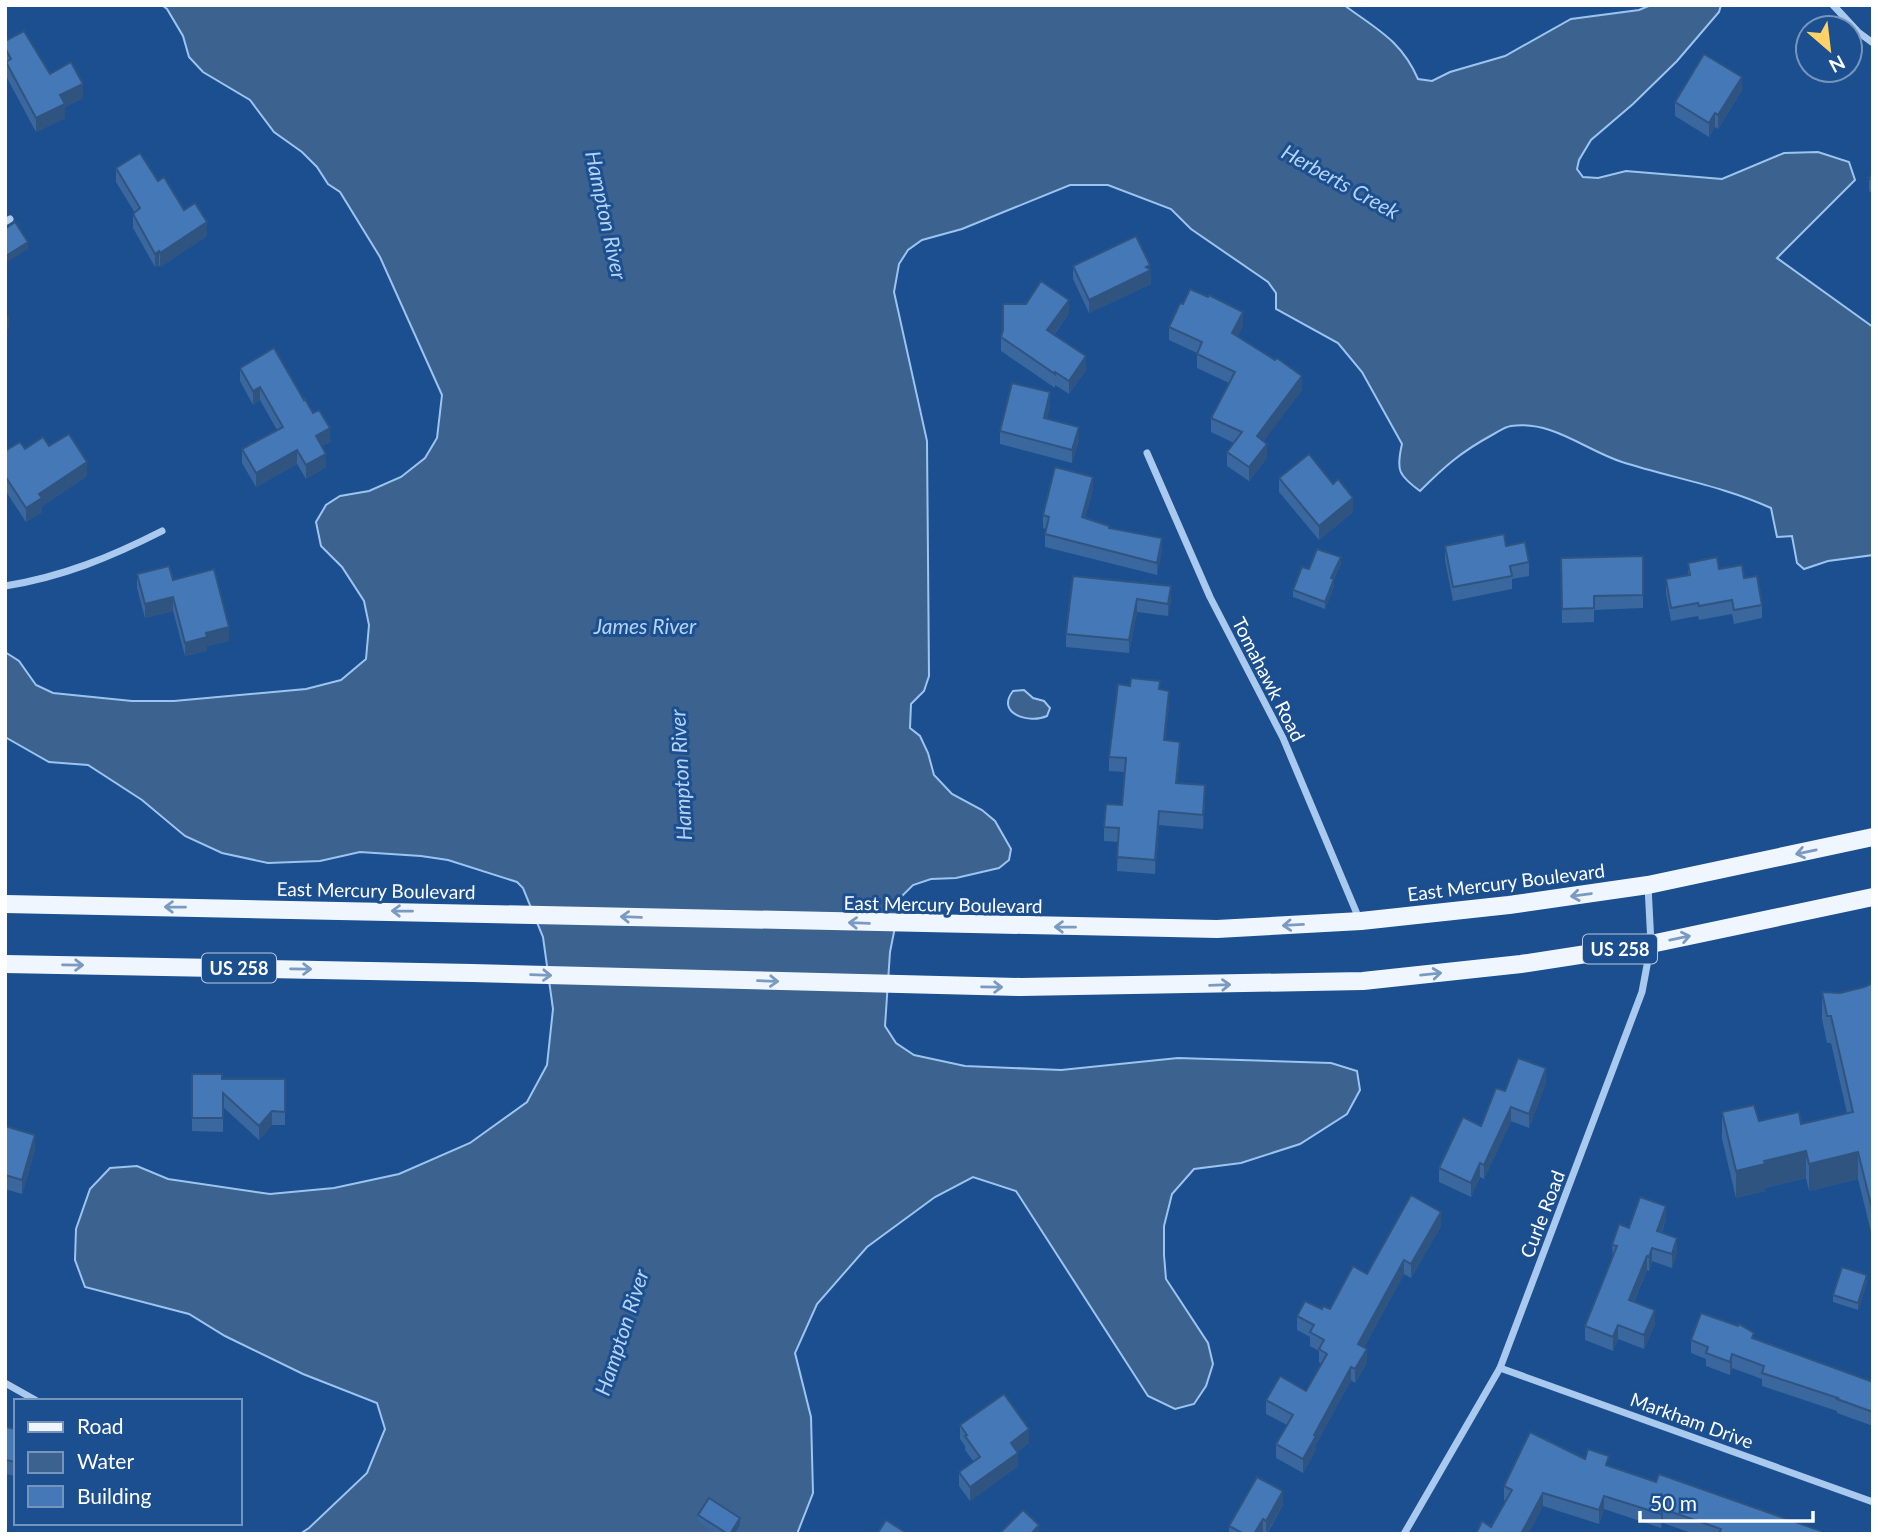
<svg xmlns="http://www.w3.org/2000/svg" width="1878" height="1539" font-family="Lato,sans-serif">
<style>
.water{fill:#3c6290;stroke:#9cc4f0;stroke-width:2}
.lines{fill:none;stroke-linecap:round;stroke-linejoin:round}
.minor{stroke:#a9c9ee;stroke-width:7}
.primary{stroke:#f0f6ff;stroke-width:18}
.wall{fill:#3a679d}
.shaded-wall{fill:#305480}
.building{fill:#4478b7;stroke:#305480;stroke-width:2}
.oneway{stroke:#7b9ac1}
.labels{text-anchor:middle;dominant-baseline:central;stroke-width:6;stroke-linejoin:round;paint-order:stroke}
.shield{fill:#1b4f8f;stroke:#bbcadd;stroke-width:2}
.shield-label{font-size:18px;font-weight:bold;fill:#fff}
.street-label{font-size:19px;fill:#fff;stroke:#1b4f8f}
.water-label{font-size:21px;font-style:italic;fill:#b5d3f5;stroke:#1b4f8f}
</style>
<rect width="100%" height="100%" fill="#1b4f8f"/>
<g class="water">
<path d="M 162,5 L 1344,5 C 1376,29 1401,40 1418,79 L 1432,81 L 1450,72 L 1505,56 L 1571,19 L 1639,10 L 1651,5 L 1721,5 L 1719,12 L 1677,61 L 1633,104 L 1591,140 L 1579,160 L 1577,169 L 1583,177 L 1598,178 L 1626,171 L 1722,179 L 1784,153 L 1818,152 L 1849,162 L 1855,180 L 1777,258 L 1873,327 L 1873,555 L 1828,561 L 1804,569 L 1797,563 L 1792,536 L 1777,537 L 1771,508 C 1723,486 1672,478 1622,462 C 1585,450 1552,420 1511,426 C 1504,427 1498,432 1492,435 C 1461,452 1445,466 1420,491 C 1398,475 1396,470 1402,444 L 1362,372 L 1338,343 L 1276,309 L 1276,293 L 1268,282 L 1191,229 L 1171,209 L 1108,185 L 1070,185 L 962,229 L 922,240 L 908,250 L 899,264 L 894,292 L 927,441 L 929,676 L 924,691 L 911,704 L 910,728 L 920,736 L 928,753 L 934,775 L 952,794 L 982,810 L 995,821 L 1011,849 L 1009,860 L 999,868 L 956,878 L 931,879 L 913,885 L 901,897 L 890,952 L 885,1026 L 896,1043 L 914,1055 L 965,1066 L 1061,1070 L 1178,1058 L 1331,1063 L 1357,1071 L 1360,1090 L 1347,1114 L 1300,1144 L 1241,1163 L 1194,1169 L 1172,1194 L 1164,1226 L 1164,1255 L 1166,1279 L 1208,1343 L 1213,1364 L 1206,1386 L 1194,1404 L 1175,1409 L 1148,1396 L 1016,1191 L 973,1177 L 935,1197 L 867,1247 L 817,1304 L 795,1353 L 811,1417 L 813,1493 L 797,1534 L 300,1534 L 309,1528 L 367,1473 L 385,1429 L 377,1403 L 303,1374 L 225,1336 L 189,1314 L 85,1287 L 75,1260 L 76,1229 L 90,1189 L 110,1168 L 137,1166 L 168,1179 L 270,1194 L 334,1188 L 399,1174 L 470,1143 L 527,1102 L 547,1065 L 553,1009 L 543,937 L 523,888 L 517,882 L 448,860 L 421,856 L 360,852 L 320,861 L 268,863 L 222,853 L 185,836 L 142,800 L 88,765 L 49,762 L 5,737 L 5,652 L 19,661 L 36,685 L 53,693 L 132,701 L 174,701 L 306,689 L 341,680 L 366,659 L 369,625 L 364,601 L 342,567 L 321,546 L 316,522 L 326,505 L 340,496 L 369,491 L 401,477 L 425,458 L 437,438 L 442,395 L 380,257 L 340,192 L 328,184 L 317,167 L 302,152 L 274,132 L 250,100 L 203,72 L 189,57 L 183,36 L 167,9 Z"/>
<path d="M 1024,690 L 1033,698 L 1044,701 L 1050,708 L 1047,716 C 1030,724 995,714 1013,691 Z"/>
</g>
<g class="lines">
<g class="minor">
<path d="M 1833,5 L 1858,32 L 1873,43"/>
<path d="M 5,222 L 10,219"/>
<path d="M 1147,453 L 1210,597 L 1283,738 L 1360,921"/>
<path d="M 5,586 C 62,577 111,557 162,531"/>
<path d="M 1500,1368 L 1873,1502"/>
<path d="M 5,1383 L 37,1401"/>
<path d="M 1404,1534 L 1500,1368 L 1642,992 L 1651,944 L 1648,886"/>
</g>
<g class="primary">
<path d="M 5,904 L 1217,929 L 1361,921 L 1509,905 L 1648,885 L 1873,837"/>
<path d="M 5,964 L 472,973 L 1021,987 L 1363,981 L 1521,964 L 1651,944 L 1873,897"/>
</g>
</g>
<g class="wall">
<path d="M 5,41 L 83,98 L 65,107 L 65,118 L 36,132 L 6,76 Z"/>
<path d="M 1742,90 L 1718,129 L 1715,127 L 1709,137 L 1675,116 L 1675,102 Z"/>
<path d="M 116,168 L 158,181 L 207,236 L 160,267 L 159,265 L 155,267 L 133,228 L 133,214 L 135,213 L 116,182 Z"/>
<path d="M 1873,172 L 1873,194 L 1869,191 L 1869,178 Z"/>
<path d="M 1073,266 L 1150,269 L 1151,284 L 1089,313 L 1073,279 Z"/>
<path d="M 1069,313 L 1054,335 L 1086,370 L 1069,394 L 1055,385 L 1055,388 L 1001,351 L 1001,337 L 1003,331 Z"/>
<path d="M 1243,325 L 1237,337 L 1302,390 L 1263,441 L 1267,458 L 1249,481 L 1227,466 L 1227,452 L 1234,443 L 1211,432 L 1211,418 L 1229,383 L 1197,368 L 1197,353 L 1169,340 L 1169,327 Z"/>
<path d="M 240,368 L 304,400 L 330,442 L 322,446 L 326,467 L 306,479 L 297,464 L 256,487 L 242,463 L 242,449 L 277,430 L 260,400 L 253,405 L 240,381 Z"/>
<path d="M 1050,406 L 1047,418 L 1079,440 L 1072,463 L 1000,444 L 1000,431 Z"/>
<path d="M 49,446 L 87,476 L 42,506 L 42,512 L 26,522 L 5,490 L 5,451 Z"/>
<path d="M 1279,478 L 1333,484 L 1353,512 L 1319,540 L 1279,492 Z"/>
<path d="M 1093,489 L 1085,518 L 1162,550 L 1157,575 L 1045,547 L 1045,534 L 1046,529 L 1043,528 L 1043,515 Z"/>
<path d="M 1445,546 L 1506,546 L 1529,562 L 1529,576 L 1512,579 L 1512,589 L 1453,601 L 1445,560 Z"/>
<path d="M 1643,556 L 1643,608 L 1594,610 L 1594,622 L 1562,623 L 1561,558 Z"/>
<path d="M 1688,563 L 1719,569 L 1744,578 L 1762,605 L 1762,618 L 1734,624 L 1732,614 L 1699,620 L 1698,616 L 1671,621 L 1666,593 L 1666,579 L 1688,575 Z"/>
<path d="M 1341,564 L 1334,579 L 1334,586 L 1325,609 L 1293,597 L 1293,590 L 1309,569 Z"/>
<path d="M 137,574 L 173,580 L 229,641 L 207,646 L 207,651 L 185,656 L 173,611 L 145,618 L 137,588 Z"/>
<path d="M 1073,576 L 1171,599 L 1168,616 L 1137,612 L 1129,653 L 1066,647 L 1066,634 Z"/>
<path d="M 1160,690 L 1169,705 L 1165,740 L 1180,756 L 1177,783 L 1205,799 L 1203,829 L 1159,825 L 1155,874 L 1117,871 L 1118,842 L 1104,841 L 1104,827 L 1122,805 L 1125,772 L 1109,771 L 1109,757 Z"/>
<path d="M 1873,983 L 1873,1240 L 1858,1179 L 1809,1191 L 1806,1178 L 1765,1188 L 1765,1191 L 1736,1198 L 1722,1139 L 1722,1112 L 1759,1121 L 1801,1124 L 1847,1113 L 1831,1043 L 1827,1043 L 1822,1019 L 1822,992 L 1840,993 L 1864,987 Z"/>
<path d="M 192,1074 L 222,1079 L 285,1079 L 285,1125 L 272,1125 L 259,1140 L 223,1107 L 223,1132 L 192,1131 Z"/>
<path d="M 1546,1082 L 1529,1128 L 1511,1121 L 1484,1179 L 1480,1177 L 1471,1197 L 1439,1182 L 1439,1168 L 1481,1126 L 1505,1091 Z"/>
<path d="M 5,1126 L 35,1149 L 22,1194 L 5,1189 Z"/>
<path d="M 1666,1219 L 1662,1232 L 1677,1252 L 1672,1268 L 1652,1261 L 1649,1271 L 1647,1270 L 1634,1302 L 1655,1324 L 1644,1349 L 1618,1339 L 1613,1351 L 1585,1340 L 1585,1326 L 1613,1258 L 1612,1245 L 1629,1228 Z"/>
<path d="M 1441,1226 L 1411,1278 L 1404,1274 L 1364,1347 L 1367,1363 L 1355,1383 L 1351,1380 L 1316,1444 L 1316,1450 L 1303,1473 L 1276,1458 L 1276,1444 L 1287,1425 L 1266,1414 L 1266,1400 L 1306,1391 L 1322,1364 L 1319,1362 L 1319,1351 L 1310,1346 L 1310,1337 L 1297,1330 L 1297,1316 L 1322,1309 L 1330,1309 L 1367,1274 Z"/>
<path d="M 1867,1282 L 1858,1310 L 1833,1302 L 1833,1295 Z"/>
<path d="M 1754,1338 L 1873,1382 L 1873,1426 L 1837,1413 L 1837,1411 L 1762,1386 L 1762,1379 L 1732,1368 L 1730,1375 L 1706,1366 L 1706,1359 L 1691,1353 L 1691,1340 Z"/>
<path d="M 960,1425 L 1029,1443 L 1017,1452 L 1018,1466 L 970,1501 L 959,1486 L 959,1472 L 974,1462 L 965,1450 L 965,1446 L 960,1439 Z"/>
<path d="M 5,1427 L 16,1429 L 16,1476 L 5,1474 Z"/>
<path d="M 1585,1459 L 1609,1466 L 1656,1482 L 1821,1534 L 1694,1534 L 1663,1523 L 1661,1528 L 1604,1509 L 1599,1524 L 1543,1506 L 1528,1534 L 1476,1534 L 1491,1527 L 1506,1501 L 1504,1500 L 1504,1486 Z"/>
<path d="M 1283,1505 L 1267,1534 L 1263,1532 L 1262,1534 L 1229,1534 L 1229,1526 Z"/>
<path d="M 698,1515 L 740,1525 L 735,1534 L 717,1534 L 698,1521 Z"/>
</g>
<g class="shaded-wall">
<path d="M 1742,77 L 1742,90 L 1718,129 L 1718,115 Z"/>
<path d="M 83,84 L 83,98 L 65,107 L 65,118 L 36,132 L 36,118 L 60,95 Z"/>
<path d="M 1715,113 L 1715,127 L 1709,137 L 1709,123 Z"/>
<path d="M 207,222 L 207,236 L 160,267 L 160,253 Z"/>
<path d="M 28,242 L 28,249 L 6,263 L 6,256 Z"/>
<path d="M 159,251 L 159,265 L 155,267 L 155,254 Z"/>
<path d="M 1150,265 L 1151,284 L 1089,313 L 1089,300 Z"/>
<path d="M 1069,300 L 1069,313 L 1047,344 L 1047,330 Z"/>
<path d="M 1243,312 L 1243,325 L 1232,347 L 1232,333 Z"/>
<path d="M 9,315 L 9,329 L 5,331 L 5,317 Z"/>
<path d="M 1086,356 L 1086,370 L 1069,394 L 1069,381 Z"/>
<path d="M 1302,376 L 1302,390 L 1257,450 L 1257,436 Z"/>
<path d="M 260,387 L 260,400 L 253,405 L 253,391 Z"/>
<path d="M 1050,392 L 1050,406 L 1044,431 L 1044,418 Z"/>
<path d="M 1079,427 L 1079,440 L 1072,463 L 1072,450 Z"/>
<path d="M 330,428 L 330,442 L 316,450 L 316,436 Z"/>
<path d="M 1267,444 L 1267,458 L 1249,481 L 1249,467 Z"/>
<path d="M 297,450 L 297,464 L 256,487 L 256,473 Z"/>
<path d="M 326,454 L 326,467 L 306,479 L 306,465 Z"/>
<path d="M 87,462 L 87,476 L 42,506 L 42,512 L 26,522 L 26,508 L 39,494 Z"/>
<path d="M 1093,477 L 1093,489 L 1082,530 L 1082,517 Z"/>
<path d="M 1353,498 L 1353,512 L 1319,540 L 1319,526 Z"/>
<path d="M 1162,538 L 1162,550 L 1157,575 L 1157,563 Z"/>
<path d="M 1341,557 L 1341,564 L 1331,585 L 1331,578 Z"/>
<path d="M 1334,579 L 1334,586 L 1325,609 L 1325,602 Z"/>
<path d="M 1171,586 L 1171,599 L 1168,616 L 1168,604 Z"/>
<path d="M 173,597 L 173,611 L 145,618 L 145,604 Z"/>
<path d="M 1137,599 L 1137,612 L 1129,653 L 1129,640 Z"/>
<path d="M 229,627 L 229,641 L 207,646 L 207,651 L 185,656 L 185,643 L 206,633 Z"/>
<path d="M 1169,691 L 1169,705 L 1164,754 L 1164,740 Z"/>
<path d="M 1180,742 L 1180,756 L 1176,796 L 1176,783 Z"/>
<path d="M 1205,785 L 1205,799 L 1203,829 L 1203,815 Z"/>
<path d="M 1159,811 L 1159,825 L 1155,874 L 1155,860 Z"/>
<path d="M 1546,1068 L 1546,1082 L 1529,1128 L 1529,1114 Z"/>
<path d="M 1511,1107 L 1511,1121 L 1484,1179 L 1484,1165 Z"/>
<path d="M 272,1111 L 272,1125 L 259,1140 L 259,1126 Z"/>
<path d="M 35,1135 L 35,1149 L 22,1194 L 22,1180 Z"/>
<path d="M 1806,1151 L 1806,1178 L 1765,1188 L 1765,1191 L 1736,1198 L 1736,1171 L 1764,1161 Z"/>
<path d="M 1858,1152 L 1858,1179 L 1809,1191 L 1809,1164 Z"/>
<path d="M 1480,1163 L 1480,1177 L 1471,1197 L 1471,1183 Z"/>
<path d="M 1666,1206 L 1666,1219 L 1657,1244 L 1657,1231 Z"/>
<path d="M 1441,1212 L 1441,1226 L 1411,1278 L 1411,1264 Z"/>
<path d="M 1677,1238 L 1677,1252 L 1672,1268 L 1672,1254 Z"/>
<path d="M 1652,1248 L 1652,1261 L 1649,1271 L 1649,1257 Z"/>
<path d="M 1647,1256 L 1647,1270 L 1629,1313 L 1629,1300 Z"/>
<path d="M 1404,1260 L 1404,1274 L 1358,1358 L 1358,1344 Z"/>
<path d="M 1867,1275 L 1867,1282 L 1858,1310 L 1858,1303 Z"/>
<path d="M 1655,1310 L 1655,1324 L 1644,1349 L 1644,1335 Z"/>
<path d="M 1618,1325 L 1618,1339 L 1613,1351 L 1613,1337 Z"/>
<path d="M 1367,1349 L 1367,1363 L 1355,1383 L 1355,1369 Z"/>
<path d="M 1732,1354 L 1732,1368 L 1730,1375 L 1730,1362 Z"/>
<path d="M 1351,1367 L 1351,1380 L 1316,1444 L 1316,1450 L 1303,1473 L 1303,1459 L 1314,1435 Z"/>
<path d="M 1029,1429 L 1029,1443 L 1011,1457 L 1011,1443 Z"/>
<path d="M 1018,1453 L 1018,1466 L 970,1501 L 970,1487 Z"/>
<path d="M 1283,1491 L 1283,1505 L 1266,1534 L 1266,1521 Z"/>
<path d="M 1543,1493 L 1543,1506 L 1528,1534 L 1521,1534 Z"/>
<path d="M 1604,1496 L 1604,1509 L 1599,1524 L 1599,1510 Z"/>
<path d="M 1663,1509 L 1663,1523 L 1661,1528 L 1661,1514 Z"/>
<path d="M 740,1518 L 740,1525 L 735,1534 L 730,1534 Z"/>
<path d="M 1263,1519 L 1263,1532 L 1262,1534 L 1254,1534 Z"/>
<path d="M 1039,1525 L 1039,1532 L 1038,1534 L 1031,1534 Z"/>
</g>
<g class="building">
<path d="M 24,31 L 50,74 L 71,62 L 83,84 L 60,95 L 65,104 L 36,118 L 6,62 L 11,59 L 5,48 L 5,41 Z"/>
<path d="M 1704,54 L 1742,77 L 1718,115 L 1715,113 L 1709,123 L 1675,102 Z"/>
<path d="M 140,153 L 158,181 L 164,177 L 184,210 L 195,203 L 207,222 L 160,253 L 159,251 L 155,254 L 133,214 L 140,208 L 116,168 Z"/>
<path d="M 1873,172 L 1873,181 L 1869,178 Z"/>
<path d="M 15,222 L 28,242 L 6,256 L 5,229 Z"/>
<path d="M 1136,236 L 1150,265 L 1146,267 L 1151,270 L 1089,300 L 1073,266 Z"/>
<path d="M 1041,281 L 1069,300 L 1047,330 L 1086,356 L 1069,381 L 1055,372 L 1055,374 L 1001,337 L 1003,330 L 1003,304 L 1026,304 Z"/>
<path d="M 1190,289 L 1208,297 L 1209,295 L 1243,312 L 1232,333 L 1275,360 L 1277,358 L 1302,376 L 1257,436 L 1267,444 L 1249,467 L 1227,452 L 1242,432 L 1211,418 L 1235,372 L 1197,354 L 1202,342 L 1169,327 L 1180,303 L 1183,304 Z"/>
<path d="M 274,348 L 304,400 L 305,399 L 313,413 L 319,410 L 330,428 L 316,436 L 326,454 L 306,465 L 297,450 L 256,473 L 242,449 L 283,427 L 260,387 L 253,391 L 240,368 Z"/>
<path d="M 1012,383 L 1050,392 L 1044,418 L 1079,427 L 1072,450 L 1000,431 Z"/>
<path d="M 69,434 L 87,462 L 39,494 L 42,498 L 26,508 L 5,476 L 5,451 L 20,442 L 25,449 L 43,437 L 49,446 Z"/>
<path d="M 1309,454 L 1333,484 L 1338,479 L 1353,498 L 1319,526 L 1279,478 Z"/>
<path d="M 1055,467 L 1093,477 L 1082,517 L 1109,526 L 1109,528 L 1162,538 L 1157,563 L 1045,534 L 1049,517 L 1043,515 Z"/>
<path d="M 1504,534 L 1506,546 L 1525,542 L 1529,562 L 1510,566 L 1512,576 L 1453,587 L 1445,546 Z"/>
<path d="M 1317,549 L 1341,557 L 1331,578 L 1334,579 L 1325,602 L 1293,590 L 1302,567 L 1309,569 Z"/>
<path d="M 1643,556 L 1643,595 L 1594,596 L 1594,608 L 1562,609 L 1561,558 Z"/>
<path d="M 1717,557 L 1719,569 L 1742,565 L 1744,578 L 1757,576 L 1762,605 L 1734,610 L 1732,600 L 1699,606 L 1698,603 L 1671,608 L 1666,579 L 1690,575 L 1688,563 Z"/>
<path d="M 169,566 L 173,580 L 214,569 L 229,627 L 206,633 L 207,637 L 185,643 L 173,597 L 145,604 L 137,574 Z"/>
<path d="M 1073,576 L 1171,586 L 1168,604 L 1137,599 L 1129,640 L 1066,634 Z"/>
<path d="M 1131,678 L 1160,681 L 1159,689 L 1169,691 L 1164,740 L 1180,742 L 1176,783 L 1205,785 L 1203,815 L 1159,811 L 1155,860 L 1117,857 L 1119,828 L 1104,827 L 1106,804 L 1122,805 L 1126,758 L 1109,757 L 1118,684 L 1130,686 Z"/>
<path d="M 1873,983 L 1873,1213 L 1858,1152 L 1809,1164 L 1806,1151 L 1764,1161 L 1765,1164 L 1736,1171 L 1722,1112 L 1754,1105 L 1759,1121 L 1799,1112 L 1801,1124 L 1853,1112 L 1831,1016 L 1827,1016 L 1822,992 L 1840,993 L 1864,987 Z"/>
<path d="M 1518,1058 L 1546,1068 L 1529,1114 L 1511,1107 L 1484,1165 L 1480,1163 L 1471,1183 L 1439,1168 L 1463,1117 L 1481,1126 L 1496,1088 L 1505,1091 Z"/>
<path d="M 192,1074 L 222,1074 L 222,1079 L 285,1079 L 285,1112 L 272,1111 L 259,1126 L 223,1093 L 223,1118 L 192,1118 Z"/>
<path d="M 5,1126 L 35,1135 L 22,1180 L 5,1175 Z"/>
<path d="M 1411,1195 L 1441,1212 L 1411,1264 L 1404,1260 L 1358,1344 L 1367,1349 L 1355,1369 L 1351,1367 L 1314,1435 L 1316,1436 L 1303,1459 L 1276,1444 L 1293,1415 L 1266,1400 L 1280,1376 L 1306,1391 L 1327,1354 L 1319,1349 L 1324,1340 L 1310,1332 L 1314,1325 L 1297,1316 L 1305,1301 L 1322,1309 L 1323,1306 L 1330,1309 L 1353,1266 L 1367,1274 Z"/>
<path d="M 1640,1197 L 1666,1206 L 1657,1231 L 1677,1238 L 1672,1254 L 1652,1248 L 1649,1257 L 1647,1256 L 1629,1300 L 1655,1310 L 1644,1335 L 1618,1325 L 1613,1337 L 1585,1326 L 1617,1246 L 1612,1245 L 1619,1224 L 1629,1228 Z"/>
<path d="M 1842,1267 L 1867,1275 L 1858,1303 L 1833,1295 Z"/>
<path d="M 1701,1313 L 1738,1326 L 1739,1324 L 1754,1333 L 1752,1338 L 1873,1382 L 1873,1412 L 1837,1399 L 1838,1398 L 1762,1373 L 1764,1366 L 1732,1354 L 1730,1362 L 1706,1353 L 1708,1347 L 1691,1340 Z"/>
<path d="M 1004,1394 L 1029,1429 L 1011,1443 L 1018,1453 L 970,1487 L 959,1472 L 980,1457 L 965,1436 L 967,1435 L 960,1425 Z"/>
<path d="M 5,1427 L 16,1429 L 16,1462 L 5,1460 Z"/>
<path d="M 1530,1432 L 1585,1459 L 1588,1449 L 1609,1456 L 1606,1465 L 1656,1482 L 1659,1474 L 1821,1531 L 1820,1534 L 1719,1534 L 1721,1529 L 1663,1509 L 1661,1514 L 1604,1496 L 1599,1510 L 1543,1493 L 1521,1534 L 1476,1534 L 1482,1521 L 1491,1527 L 1512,1490 L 1504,1486 Z"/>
<path d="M 1257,1477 L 1283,1491 L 1266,1521 L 1263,1519 L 1254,1534 L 1244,1534 L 1229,1526 Z"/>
<path d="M 709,1498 L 740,1518 L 730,1534 L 728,1534 L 698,1515 Z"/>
<path d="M 1023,1510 L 1039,1525 L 1031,1534 L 999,1534 Z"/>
<path d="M 886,1520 L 908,1534 L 877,1534 Z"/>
</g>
<defs><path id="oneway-shaft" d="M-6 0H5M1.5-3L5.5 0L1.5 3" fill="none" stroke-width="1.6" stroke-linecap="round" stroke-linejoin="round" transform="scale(1.75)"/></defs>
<g class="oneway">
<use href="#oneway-shaft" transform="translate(1806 852) rotate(168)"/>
<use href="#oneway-shaft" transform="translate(1581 895) rotate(172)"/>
<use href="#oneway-shaft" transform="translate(175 907) rotate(-179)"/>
<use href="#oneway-shaft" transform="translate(402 911) rotate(-179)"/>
<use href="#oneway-shaft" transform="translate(631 917) rotate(-178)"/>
<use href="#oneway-shaft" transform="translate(859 923) rotate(-178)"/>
<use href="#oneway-shaft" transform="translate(1293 925) rotate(177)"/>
<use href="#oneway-shaft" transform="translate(1065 927) rotate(-179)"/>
<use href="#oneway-shaft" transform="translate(1680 938) rotate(-12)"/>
<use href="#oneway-shaft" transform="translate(73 965) rotate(1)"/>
<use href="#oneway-shaft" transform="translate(301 969) rotate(1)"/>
<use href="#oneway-shaft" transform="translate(1431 974) rotate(-6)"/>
<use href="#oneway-shaft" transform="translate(541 975) rotate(2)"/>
<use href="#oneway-shaft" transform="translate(768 981) rotate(2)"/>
<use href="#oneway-shaft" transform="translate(1220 985) rotate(-2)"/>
<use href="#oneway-shaft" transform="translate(992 987) rotate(1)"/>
</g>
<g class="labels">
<g class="shield">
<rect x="1583" y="934.5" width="74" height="29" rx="5"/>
<rect x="202" y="953.5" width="74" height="29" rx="5"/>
</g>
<g class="shield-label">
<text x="1620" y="949">US 258</text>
<text x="239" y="968">US 258</text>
</g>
<g class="street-label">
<text transform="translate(1269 679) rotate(63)">Tomahawk Road</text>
<text transform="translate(1506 882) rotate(-7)">East Mercury Boulevard</text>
<text transform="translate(376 890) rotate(1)">East Mercury Boulevard</text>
<text transform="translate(943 904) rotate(1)">East Mercury Boulevard</text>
<text transform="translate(1542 1214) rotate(-69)">Curle Road</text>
<text transform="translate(1692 1420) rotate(20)">Markham Drive</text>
</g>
<g class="water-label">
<text transform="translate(1341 181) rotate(29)">Herberts Creek</text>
<text transform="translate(607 215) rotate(78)">Hampton River</text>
<text x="645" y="625">James River</text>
<text transform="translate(680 775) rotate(-93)">Hampton River</text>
<text transform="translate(621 1332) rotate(-72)">Hampton River</text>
</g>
</g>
<rect width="1878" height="1539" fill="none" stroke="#ffffff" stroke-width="14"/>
<rect x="14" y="1399" width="228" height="126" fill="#1b4f8f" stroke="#7695bc" stroke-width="2"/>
<rect x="28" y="1422" width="35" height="10" fill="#f0f6ff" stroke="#7695bc" stroke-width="2"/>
<text x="77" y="1434" font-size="21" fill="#ffffff">Road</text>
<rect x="28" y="1452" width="35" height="21" fill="#3c6290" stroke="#7695bc" stroke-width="2"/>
<text x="77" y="1469" font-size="21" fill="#ffffff">Water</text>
<rect x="28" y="1486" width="35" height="21" fill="#4478b7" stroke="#7695bc" stroke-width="2"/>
<text x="77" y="1504" font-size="21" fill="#ffffff">Building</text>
<g transform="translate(1829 49) rotate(152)"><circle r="33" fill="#1b4f8f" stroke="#7695bc" stroke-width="2"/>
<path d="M0-5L12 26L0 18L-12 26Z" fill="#ffd166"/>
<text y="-10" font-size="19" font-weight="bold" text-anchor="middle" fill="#ffffff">N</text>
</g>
<path d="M1640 1511v10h173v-10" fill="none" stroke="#ffffff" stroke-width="3.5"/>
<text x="1650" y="1511" font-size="21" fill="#ffffff" stroke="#1b4f8f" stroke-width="5" paint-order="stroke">50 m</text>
</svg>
